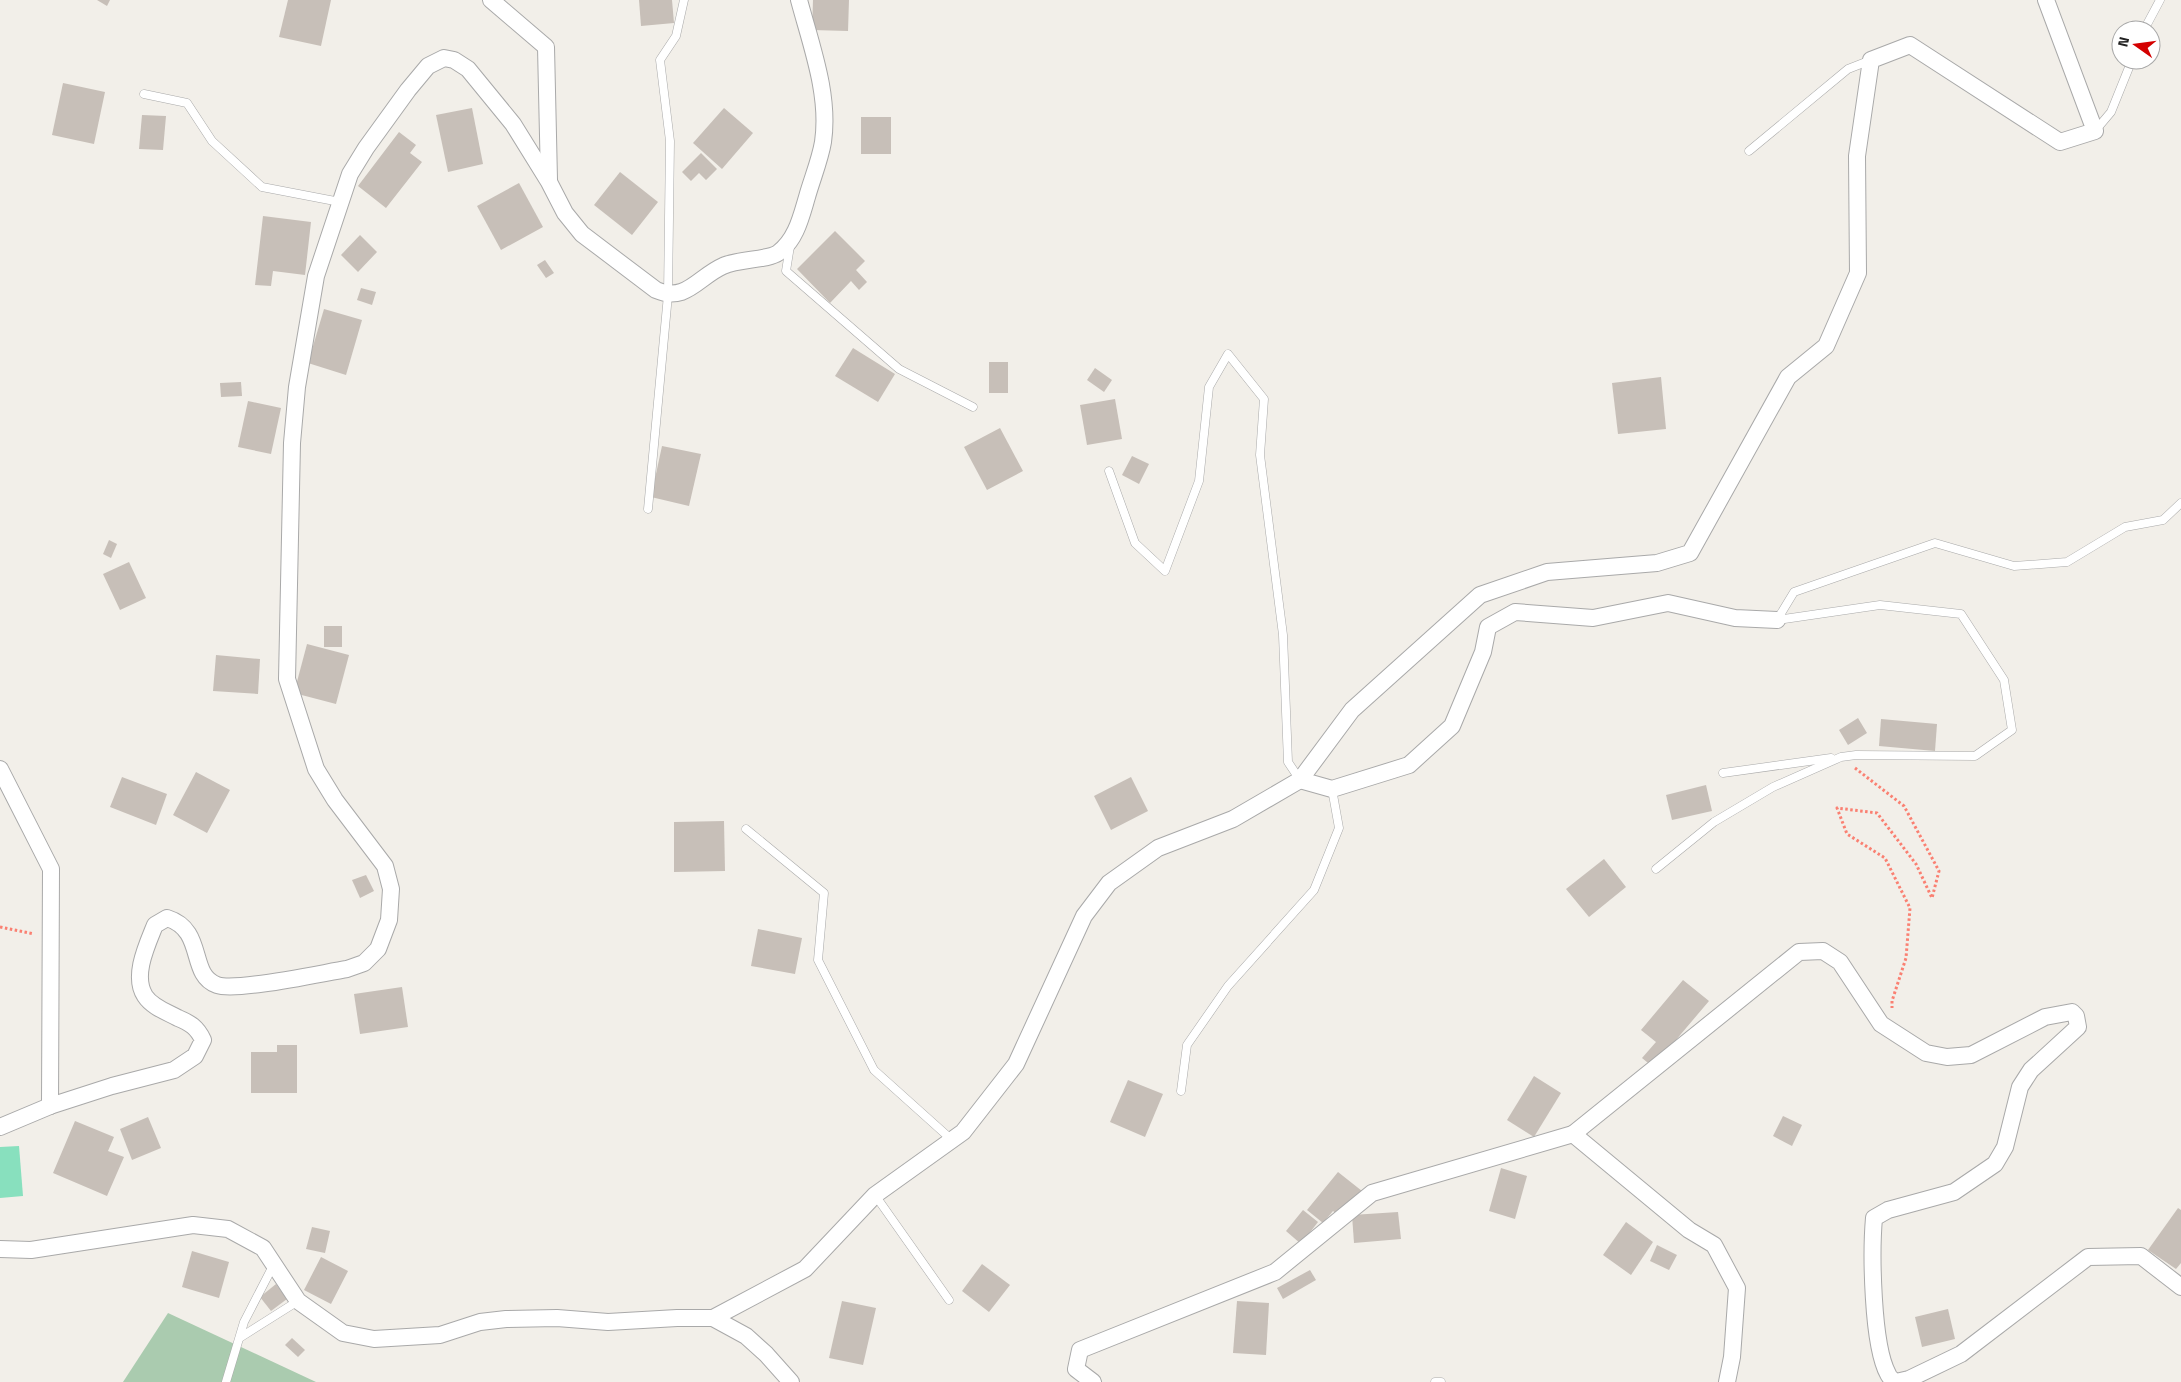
<svg xmlns="http://www.w3.org/2000/svg" width="2181" height="1382" font-family="'Titillium Web',sans-serif">
<style>
.cemetery{fill:#aacbaf}
.pitch{fill:#88e0be}
.building{fill:#c7bfb8}
.lines{fill:none;stroke-linecap:round;stroke-linejoin:round}
.lane-casing{stroke:#a9a9a9;stroke-width:9}
.street-casing{stroke:#a9a9a9;stroke-width:18}
.path{stroke:#fa8072;stroke-width:3;stroke-dasharray:2.5 2.5;stroke-linecap:butt}
.lane{stroke:#fff;stroke-width:8}
.street{stroke:#fff;stroke-width:16}
</style>
<rect width="100%" height="100%" fill="#f2efe9"/>
<path class="cemetery" d="M 168,1313 L 316,1382 L 123,1382 Z"/>
<path class="pitch" d="M 19,1146 L 23,1196 L 0,1198 L 0,1147 Z"/>
<g class="building">
<path d="M 97,0 L 110,0 L 107,6 Z"/>
<path d="M 288,0 L 331,0 L 321,46 L 279,37 Z"/>
<path d="M 639,0 L 672,0 L 674,23 L 641,26 Z"/>
<path d="M 813,0 L 849,0 L 848,31 L 812,30 Z"/>
<path d="M 63,83 L 105,92 L 94,144 L 52,135 Z"/>
<path d="M 472,108 L 483,164 L 448,172 L 436,115 Z"/>
<path d="M 724,108 L 753,133 L 722,169 L 693,143 Z"/>
<path d="M 142,115 L 166,116 L 163,150 L 139,149 Z"/>
<rect x="861" y="117" width="30" height="37"/>
<path d="M 399,132 L 416,145 L 410,153 L 422,162 L 386,208 L 358,186 Z"/>
<path d="M 701,153 L 717,169 L 706,180 L 699,173 L 691,181 L 682,172 Z"/>
<path d="M 620,172 L 658,202 L 632,235 L 594,205 Z"/>
<path d="M 519,183 L 543,227 L 501,250 L 477,206 Z"/>
<path d="M 263,216 L 311,222 L 305,275 L 273,271 L 271,286 L 255,285 Z"/>
<path d="M 835,231 L 865,261 L 856,270 L 867,282 L 859,290 L 851,281 L 830,303 L 797,269 Z"/>
<path d="M 360,235 L 377,252 L 358,272 L 341,255 Z"/>
<path d="M 545,260 L 554,273 L 546,278 L 537,265 Z"/>
<path d="M 361,288 L 376,292 L 372,305 L 357,300 Z"/>
<path d="M 324,309 L 362,320 L 346,375 L 308,363 Z"/>
<path d="M 853,348 L 895,374 L 878,402 L 835,376 Z"/>
<rect x="989" y="362" width="19" height="31"/>
<path d="M 1095,368 L 1112,380 L 1104,392 L 1087,380 Z"/>
<path d="M 1661,377 L 1666,429 L 1618,434 L 1612,383 Z"/>
<path d="M 241,382 L 242,396 L 221,397 L 220,383 Z"/>
<path d="M 1115,399 L 1122,439 L 1087,445 L 1080,405 Z"/>
<path d="M 248,401 L 281,408 L 271,454 L 238,447 Z"/>
<path d="M 1000,428 L 1023,471 L 987,490 L 964,447 Z"/>
<path d="M 662,446 L 701,454 L 689,506 L 651,497 Z"/>
<path d="M 1132,456 L 1149,464 L 1139,484 L 1122,475 Z"/>
<path d="M 109,540 L 117,544 L 111,558 L 103,554 Z"/>
<path d="M 129,562 L 146,598 L 120,610 L 103,574 Z"/>
<rect x="324" y="626" width="18" height="21"/>
<path d="M 307,644 L 349,655 L 336,704 L 294,693 Z"/>
<path d="M 216,655 L 260,659 L 258,694 L 213,691 Z"/>
<path d="M 1858,718 L 1867,733 L 1848,745 L 1839,730 Z"/>
<path d="M 1881,719 L 1937,724 L 1935,751 L 1879,746 Z"/>
<path d="M 196,772 L 230,790 L 207,833 L 173,815 Z"/>
<path d="M 122,777 L 167,794 L 156,825 L 110,807 Z"/>
<path d="M 1131,777 L 1148,811 L 1111,830 L 1094,796 Z"/>
<path d="M 1706,785 L 1712,811 L 1672,820 L 1666,795 Z"/>
<path d="M 724,821 L 725,871 L 674,872 L 674,822 Z"/>
<path d="M 1604,859 L 1626,887 L 1589,917 L 1566,889 Z"/>
<path d="M 366,875 L 374,891 L 360,898 L 352,880 Z"/>
<path d="M 758,929 L 802,938 L 795,974 L 751,966 Z"/>
<path d="M 1683,980 L 1709,1001 L 1653,1067 L 1642,1058 L 1656,1042 L 1641,1030 Z"/>
<path d="M 402,987 L 408,1027 L 360,1034 L 354,994 Z"/>
<path d="M 277,1045 L 297,1045 L 297,1093 L 251,1093 L 251,1052 L 277,1052 Z"/>
<path d="M 1534,1076 L 1561,1093 L 1534,1137 L 1507,1120 Z"/>
<path d="M 1128,1080 L 1163,1094 L 1145,1137 L 1110,1122 Z"/>
<path d="M 1783,1116 L 1802,1125 L 1792,1146 L 1773,1136 Z"/>
<path d="M 148,1117 L 161,1148 L 132,1160 L 120,1129 Z"/>
<path d="M 75,1121 L 114,1137 L 108,1151 L 124,1157 L 107,1196 L 53,1173 Z"/>
<path d="M 1501,1168 L 1527,1176 L 1515,1219 L 1489,1211 Z"/>
<path d="M 1338,1172 L 1362,1191 L 1341,1217 L 1333,1211 L 1323,1223 L 1307,1210 Z"/>
<path d="M 2178,1208 L 2181,1210 L 2181,1263 L 2176,1269 L 2148,1250 Z"/>
<path d="M 1303,1210 L 1318,1222 L 1301,1244 L 1286,1231 Z"/>
<path d="M 1398,1212 L 1401,1239 L 1354,1243 L 1352,1215 Z"/>
<path d="M 1626,1222 L 1653,1242 L 1631,1275 L 1603,1255 Z"/>
<path d="M 312,1227 L 330,1231 L 325,1253 L 306,1249 Z"/>
<path d="M 1657,1245 L 1677,1255 L 1669,1270 L 1650,1261 Z"/>
<path d="M 192,1251 L 229,1262 L 219,1298 L 182,1287 Z"/>
<path d="M 321,1257 L 348,1271 L 331,1304 L 304,1290 Z"/>
<path d="M 982,1264 L 1010,1285 L 989,1312 L 962,1291 Z"/>
<path d="M 1310,1270 L 1316,1280 L 1283,1299 L 1277,1288 Z"/>
<path d="M 276,1284 L 287,1299 L 271,1311 L 260,1297 Z"/>
<path d="M 842,1301 L 876,1308 L 863,1365 L 829,1358 Z"/>
<path d="M 1237,1301 L 1269,1303 L 1266,1355 L 1233,1353 Z"/>
<path d="M 1948,1309 L 1955,1339 L 1922,1347 L 1915,1317 Z"/>
<path d="M 292,1338 L 305,1350 L 298,1357 L 285,1345 Z"/>
</g>
<g class="lines">
<g class="lane-casing">
<g id="lane">
<path d="M 2144,30 L 2160,0"/>
<path d="M 144,94 L 187,103 L 212,141 L 262,187 L 340,202"/>
<path d="M 2095,131 L 2111,112 L 2132,60"/>
<path d="M 1749,151 L 1848,69 L 1871,60"/>
<path d="M 790,246 L 786,271 L 899,369 L 973,407"/>
<path d="M 1109,471 L 1135,543 L 1165,571 L 1199,481 L 1209,387 L 1228,354 L 1264,399 L 1260,455 L 1283,635 L 1288,762 L 1300,780"/>
<path d="M 648,509 L 668,295 L 670,141 L 660,60 L 676,36 L 684,0"/>
<path d="M 1723,773 L 1831,758"/>
<path d="M 746,829 L 824,893 L 818,960 L 874,1070 L 952,1140"/>
<path d="M 1656,869 L 1714,822 L 1773,787 L 1841,757 L 1856,755 L 1975,756 L 2012,730 L 2004,680 L 1961,614 L 1880,605 L 1777,620 L 1794,592 L 1935,543 L 2014,566 L 2067,562 L 2125,527 L 2163,520 L 2181,503"/>
<path d="M 1181,1091 L 1187,1045 L 1228,986 L 1314,890 L 1339,828 L 1332,789"/>
<path d="M 875,1195 L 949,1300"/>
<path d="M 241,1337 L 298,1301"/>
<path d="M 226,1382 L 244,1322 L 274,1264"/>
<path d="M 1435,1382 L 1441,1382"/>
</g>
</g>
<g class="street-casing">
<g id="street">
<path d="M 491,0 L 546,47 L 549,180"/>
<path d="M 0,769 L 51,869 L 50,1106"/>
<path d="M 1300,780 L 1332,789 L 1409,765 L 1452,726 L 1483,652 L 1488,627 L 1515,612 L 1593,618 L 1668,603 L 1735,618 L 1777,620"/>
<path d="M 0,1127 L 50,1106 L 112,1086 L 174,1070 L 195,1056 L 203,1040 C 197,1027 190,1023 178,1018 C 167,1012 152,1007 145,996 C 132,976 147,945 155,925 L 167,918 C 206,930 188,975 217,985 C 236,992 322,973 347,969 L 364,963 L 378,949 L 389,920 L 391,889 L 385,866 L 335,800 L 316,769 L 287,679 L 292,443 L 297,387 L 316,276 L 350,174 L 366,148 L 408,90 L 428,66 L 444,58 L 454,60 L 468,69 L 513,124 L 549,182 L 565,213 L 582,234 L 656,290 C 686,303 698,277 723,266 C 738,259 768,260 778,253 C 796,240 801,217 807,197 C 812,179 820,160 823,142 C 830,95 811,45 799,0"/>
<path d="M 1573,1134 L 1799,952 L 1823,951 L 1840,962 L 1881,1024 L 1926,1053 L 1947,1057 L 1971,1055 L 2045,1017 L 2072,1012 L 2076,1016 L 2078,1027 L 2031,1070 L 2020,1087 L 2005,1147 L 1995,1164 L 1954,1192 L 1888,1210 L 1874,1218 C 1871,1252 1872,1345 1888,1374 C 1889,1377 1893,1380 1896,1382 L 1909,1379 L 1961,1354 L 2088,1257 L 2141,1256 L 2181,1287"/>
<path d="M 0,1249 L 31,1250 L 193,1225 L 228,1229 L 263,1248 L 298,1301 L 343,1333 L 374,1339 L 440,1335 L 480,1322 L 506,1319 L 557,1318 L 608,1322 L 677,1318 L 713,1318 L 746,1336 L 766,1354 L 791,1382"/>
<path d="M 713,1318 L 805,1269 L 875,1195 L 963,1132 L 1016,1064 L 1084,916 L 1109,883 L 1158,848 L 1233,819 L 1300,780 L 1352,710 L 1480,595 L 1547,572 L 1657,563 L 1690,553 L 1788,377 L 1826,346 L 1858,273 L 1857,156 L 1871,60 L 1910,45 L 2060,142 L 2095,131 L 2046,0"/>
<path d="M 1093,1382 L 1076,1369 L 1080,1350 L 1275,1272 L 1372,1193 L 1573,1134 L 1689,1230 L 1714,1245 L 1737,1288 L 1732,1357 L 1727,1382"/>
</g>
</g>
<g class="path">
<path d="M 1855,768 L 1904,806 L 1939,871 L 1932,898 L 1916,864 L 1877,813 L 1837,808 L 1847,834 L 1885,858 L 1910,908 L 1906,958 L 1892,1001 L 1892,1008"/>
<path d="M 0,927 L 34,934"/>
</g>
<use href="#lane" class="lane"/>
<use href="#street" class="street"/>
</g>
<g transform="translate(2136 45) rotate(284)"><circle r="24" fill="#ffffff" stroke="#a7a7a7"/>
<path d="M0-4L9 19L0 12L-9 19Z" fill="#d40000"/>
<text y="-8" font-size="14" font-weight="bold" text-anchor="middle" fill="#222222">N</text>
</g>
</svg>
